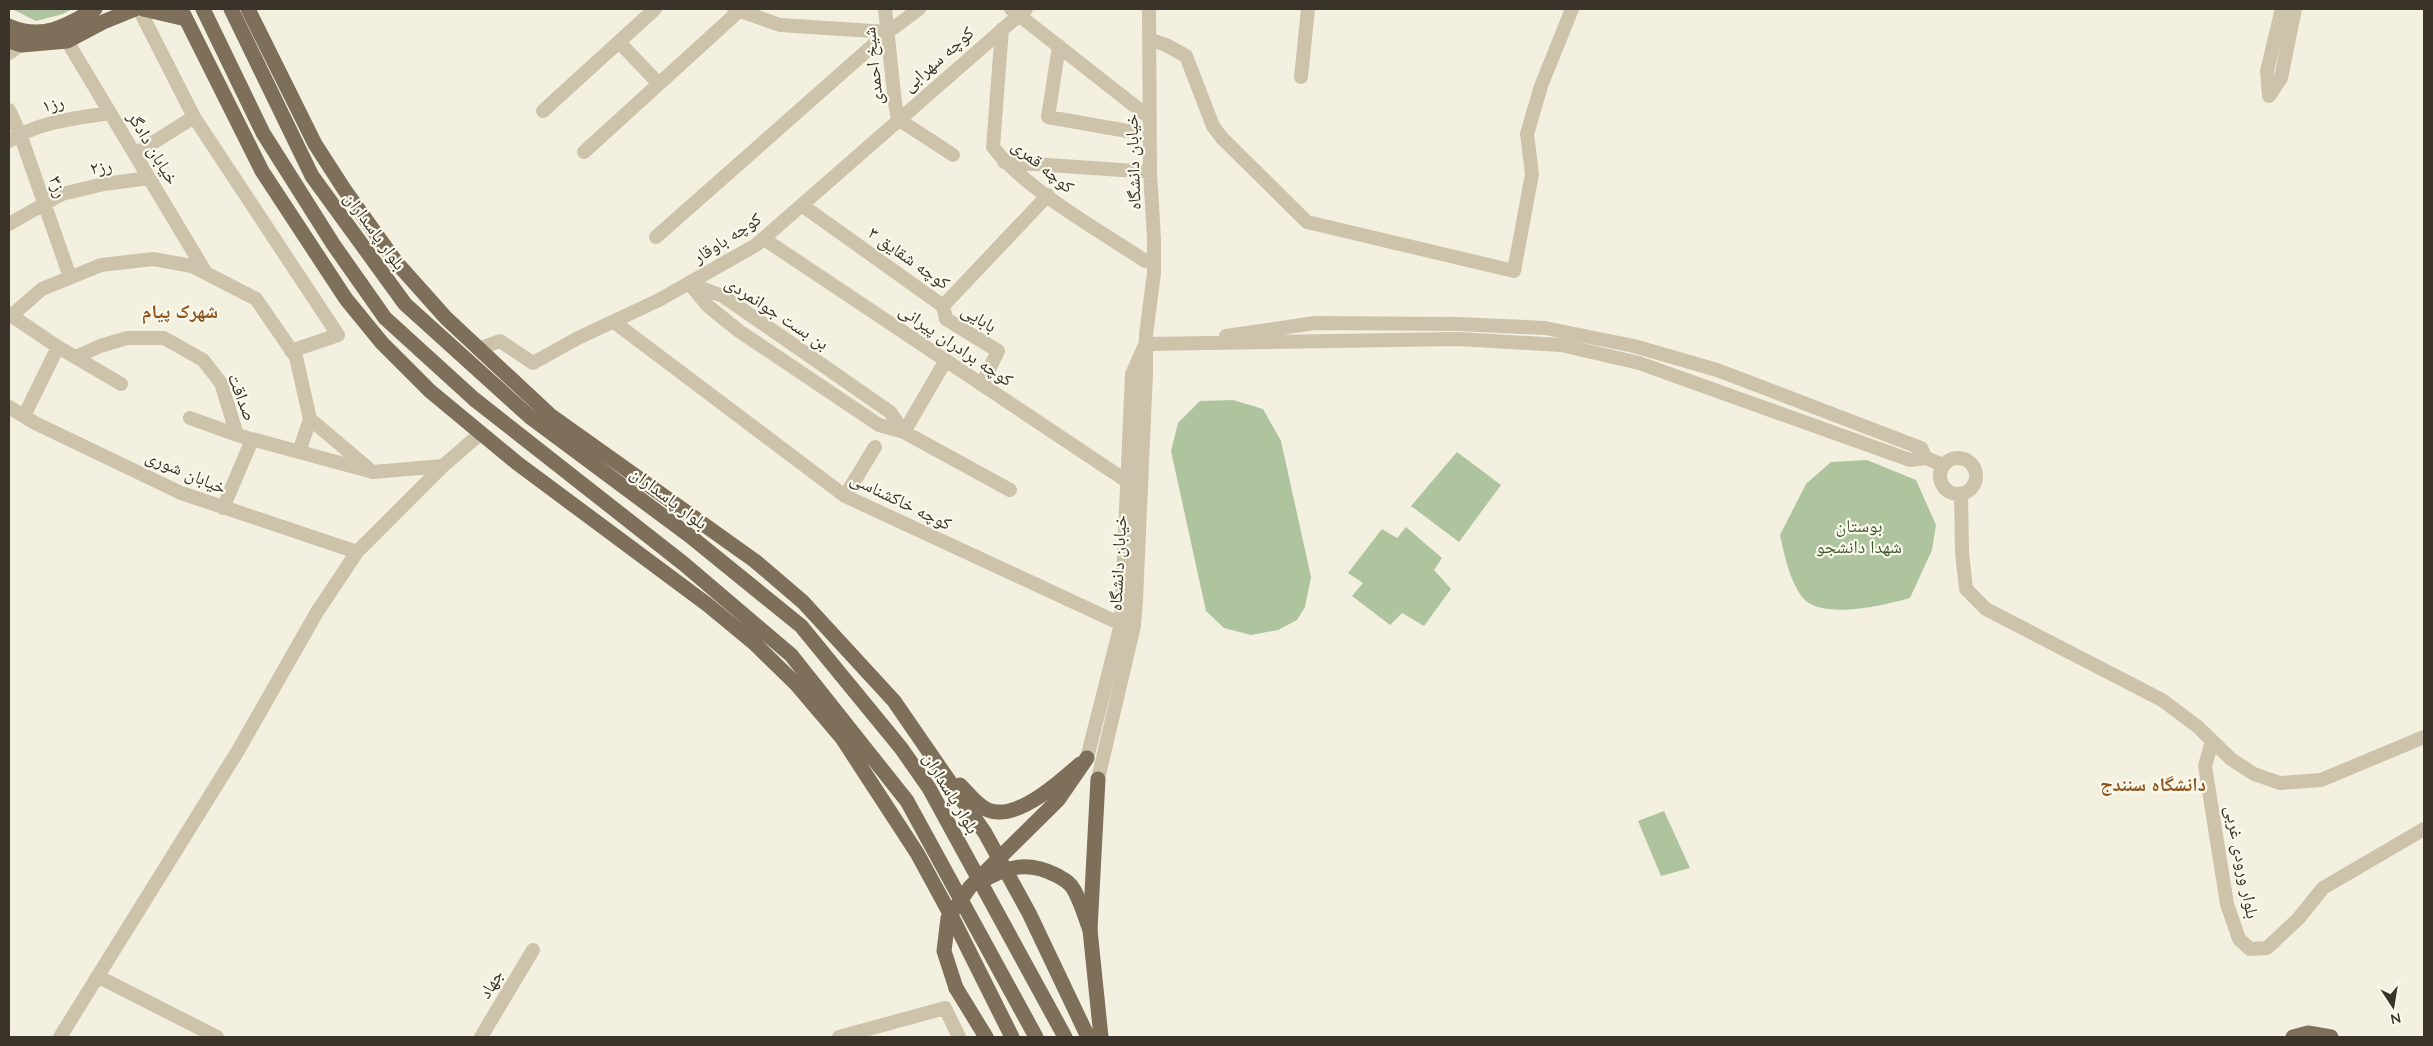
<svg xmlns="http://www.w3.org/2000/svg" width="2433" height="1046" font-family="Quicksand,'Noto Naskh Arabic',sans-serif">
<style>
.green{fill:#adc49e}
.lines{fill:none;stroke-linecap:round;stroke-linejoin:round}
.minor{stroke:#cdc3aa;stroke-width:14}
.major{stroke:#7d6f5a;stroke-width:15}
.major-bridge{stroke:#7d6f5a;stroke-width:15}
.labels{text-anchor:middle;stroke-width:4.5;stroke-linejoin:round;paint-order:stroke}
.street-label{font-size:18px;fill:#3a332a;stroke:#fbf8ec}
.park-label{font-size:18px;fill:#3d5a2c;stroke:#fbf8ec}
.neighbourhood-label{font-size:19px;font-weight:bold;fill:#8d561e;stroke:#fbf8ec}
</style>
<rect width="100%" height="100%" fill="#f4f0df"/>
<path class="green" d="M 12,9 L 72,9 L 63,14 L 36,21 Z
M 1233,400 L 1263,409 L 1281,441 L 1311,577 L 1305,607 L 1297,620 L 1278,630 L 1251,635 L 1224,628 L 1206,611 L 1171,451 L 1178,423 L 1200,401 Z
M 1457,452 L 1501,485 L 1459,542 L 1411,506 Z
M 1867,460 L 1916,480 L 1936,525 L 1932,550 L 1910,598 C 1885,605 1821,621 1802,597 C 1789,579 1785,557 1780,535 L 1806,484 L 1831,462 Z
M 1406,527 L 1442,558 L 1434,570 L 1451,589 L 1424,626 L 1402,613 L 1390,625 L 1352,596 L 1363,583 L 1348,573 L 1382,529 L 1397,538 Z
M 1664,811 L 1690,868 L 1661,876 L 1638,821 Z"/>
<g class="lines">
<path class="minor" d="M 139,9 L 194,117 L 338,335 L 291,351
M 885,9 L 895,103 L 898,119
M 1011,9 L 1150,118
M 1002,29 L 993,147 C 1026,190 1099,230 1145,261
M 888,32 L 919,9
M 1149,39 L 1166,45 L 1186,56 L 1213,126 L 1222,138 L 1307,222 L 1514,271 L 1532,174 L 1527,134 L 1541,86 L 1572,9
M 67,41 L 206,273
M 619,42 L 659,84
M 1059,46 L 1048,117 L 1133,132
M 9,53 L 28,39
M 1301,77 L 1308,9
M 2269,96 L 2281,78 L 2295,9
M 2269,96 L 2267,71 L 2282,9
M 9,110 L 20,134 L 70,277
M 543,111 L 655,9
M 898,119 L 953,155
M 9,141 C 39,122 75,118 110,113
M 584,152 L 739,11
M 135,154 L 194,117
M 1004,162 L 1150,172
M 803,206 L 943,306 L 1048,195
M 9,224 L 62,194 L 104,184 L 149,178
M 656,237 L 888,32 L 780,25 L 734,9
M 764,239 L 1128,482
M 689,283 L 708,306 L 739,331 L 879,425 L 904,432 L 1010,490
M 690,284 L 723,296 L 890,412 L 904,432
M 943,306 L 946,319 L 998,351 L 982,384
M 9,314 L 58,347 L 121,384
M 11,316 L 42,289 L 101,265 L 153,259 L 192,266 L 256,299 L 296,357 L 310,419 L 299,452
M 614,322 L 845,496 L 1121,624
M 1226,336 L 1315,323 L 1458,324 L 1545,328 L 1634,346 L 1717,370 L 1921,448 L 1926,458
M 1145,344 L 1458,339 L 1561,345 L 1639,363 L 1910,460 L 1926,458 L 1943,465
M 478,349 L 500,341 L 533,363 L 578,338 L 659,300 L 756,245 L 1026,9
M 76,357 L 100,346 L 127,338 L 164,338 L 203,360 L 221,383 L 237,435 L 373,472 L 443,466
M 9,407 L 35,423 L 181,493 L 357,552
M 24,416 L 58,347
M 190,418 L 237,435
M 310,419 L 368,468
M 904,432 L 946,360
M1940 476a18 18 0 1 1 36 0a18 18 0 1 1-36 0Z
M 1961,494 L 1962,552 L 1966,589 L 1986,609 L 2162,700 L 2198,727 L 2231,759 L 2254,774 L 2280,783 L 2321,780 L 2424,737
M 845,496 L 875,447
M 223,508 L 252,440
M 2212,741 L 2205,766 L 2227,904 L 2239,939 L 2250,949 L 2267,948 L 2298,919 L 2323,888 L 2424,829
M 1087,758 L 1121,624 L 1132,374 L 1144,347
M 1098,779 L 1134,626 L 1136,600 L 1146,373 L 1146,335 L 1154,273 L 1154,239 L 1150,172 L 1149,9
M 99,977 L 217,1037
M 60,1037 L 239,749 L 317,612 L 357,552 L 443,466 L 481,433
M 481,1037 L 533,950
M 839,1037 L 945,1008 L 959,1037"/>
<path class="major" d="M 143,9 L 186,19
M 181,9 L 262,171 L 346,299 L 382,343 L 430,391 L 517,463 L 708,605 L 754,643 L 796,684 L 842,738 L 917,853 L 954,921 L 1012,1037
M 203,9 L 263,133 L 333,244 L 385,318 L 474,399 L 684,564 L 791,655 L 907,801 L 1036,1037
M 231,9 L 312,176 L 405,304 L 530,417 L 690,536 L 801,626 L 901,748 L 929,788 L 1065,1037
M 248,9 L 315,144 L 344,189 L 396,262 L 446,318 L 550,415 L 755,561 L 803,602 L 894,701 L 985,833 L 1029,913 L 1088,1037
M 9,26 C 42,41 67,26 95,9
M 9,41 L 22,45 L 67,41 L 103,22 L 135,9
M 1098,779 L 1090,930 L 1101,1037
M 960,785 C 970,795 982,812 997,812 C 1024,814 1061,781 1080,764
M 956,988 L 986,1037
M 2293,1037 L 2308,1033 L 2331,1037"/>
<path class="major-bridge" d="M 982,881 C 1008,866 1028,861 1056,875 C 1063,879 1070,882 1074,890 C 1081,902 1085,917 1090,930
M 956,988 L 944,951 L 948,918 L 970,887 L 1058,800 L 1087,758"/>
</g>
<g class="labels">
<g class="street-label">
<text transform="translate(938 59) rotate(-41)" y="6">کوچه سهرابی</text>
<text transform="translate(873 66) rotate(-96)" y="6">شیخ احمدی</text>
<text transform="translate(53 104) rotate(-14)" y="6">رز۱</text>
<text transform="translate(153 148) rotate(59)" y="6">خیابان دادگر</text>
<text transform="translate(1133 162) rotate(-92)" y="6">خیابان دانشگاه</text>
<text transform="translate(1043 166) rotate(39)" y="6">کوچه قمری</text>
<text transform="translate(101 167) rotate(-10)" y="6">رز۲</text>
<text transform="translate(58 187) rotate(71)" y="6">رز۳</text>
<text transform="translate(375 231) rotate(54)" y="6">بلوار پاسداران</text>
<text transform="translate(727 238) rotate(-33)" y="6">کوچه باوقار</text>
<text transform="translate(909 258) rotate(35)" y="6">کوچه شقایق ۳</text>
<text transform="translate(777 313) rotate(33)" y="6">بن بست جوانمردی</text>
<text transform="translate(979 318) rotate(32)" y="6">بابایی</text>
<text transform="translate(956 345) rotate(34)" y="6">کوچه برادران پیرانی</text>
<text transform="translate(242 397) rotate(69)" y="6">صداقت</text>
<text transform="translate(186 472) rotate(23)" y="6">خیابان شوری</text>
<text transform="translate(669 498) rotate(37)" y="6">بلوار پاسداران</text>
<text transform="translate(901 501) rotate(26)" y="6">کوچه خاکشناسی</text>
<text transform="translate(1118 563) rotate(-87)" y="6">خیابان دانشگاه</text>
<text transform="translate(951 793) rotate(59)" y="6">بلوار پاسداران</text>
<text transform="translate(2242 862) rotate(79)" y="6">بلوار ورودی غربی</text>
<text transform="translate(491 984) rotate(-59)" y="6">جهاد</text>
</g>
<g class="park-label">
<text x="1859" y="532">بوستان<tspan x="1859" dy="21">شهدا دانشجو</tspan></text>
</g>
<g class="neighbourhood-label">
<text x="180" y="318">شهرک پیام</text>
<text x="2153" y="791">دانشگاه سنندج</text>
</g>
</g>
<rect width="2433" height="1046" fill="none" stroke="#3a332a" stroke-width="20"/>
<g transform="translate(2393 1006) rotate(168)" stroke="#fbf8ec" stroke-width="4" paint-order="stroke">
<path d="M0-4L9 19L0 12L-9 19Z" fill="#3a332a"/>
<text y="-8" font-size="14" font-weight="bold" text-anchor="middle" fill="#3a332a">N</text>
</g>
</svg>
